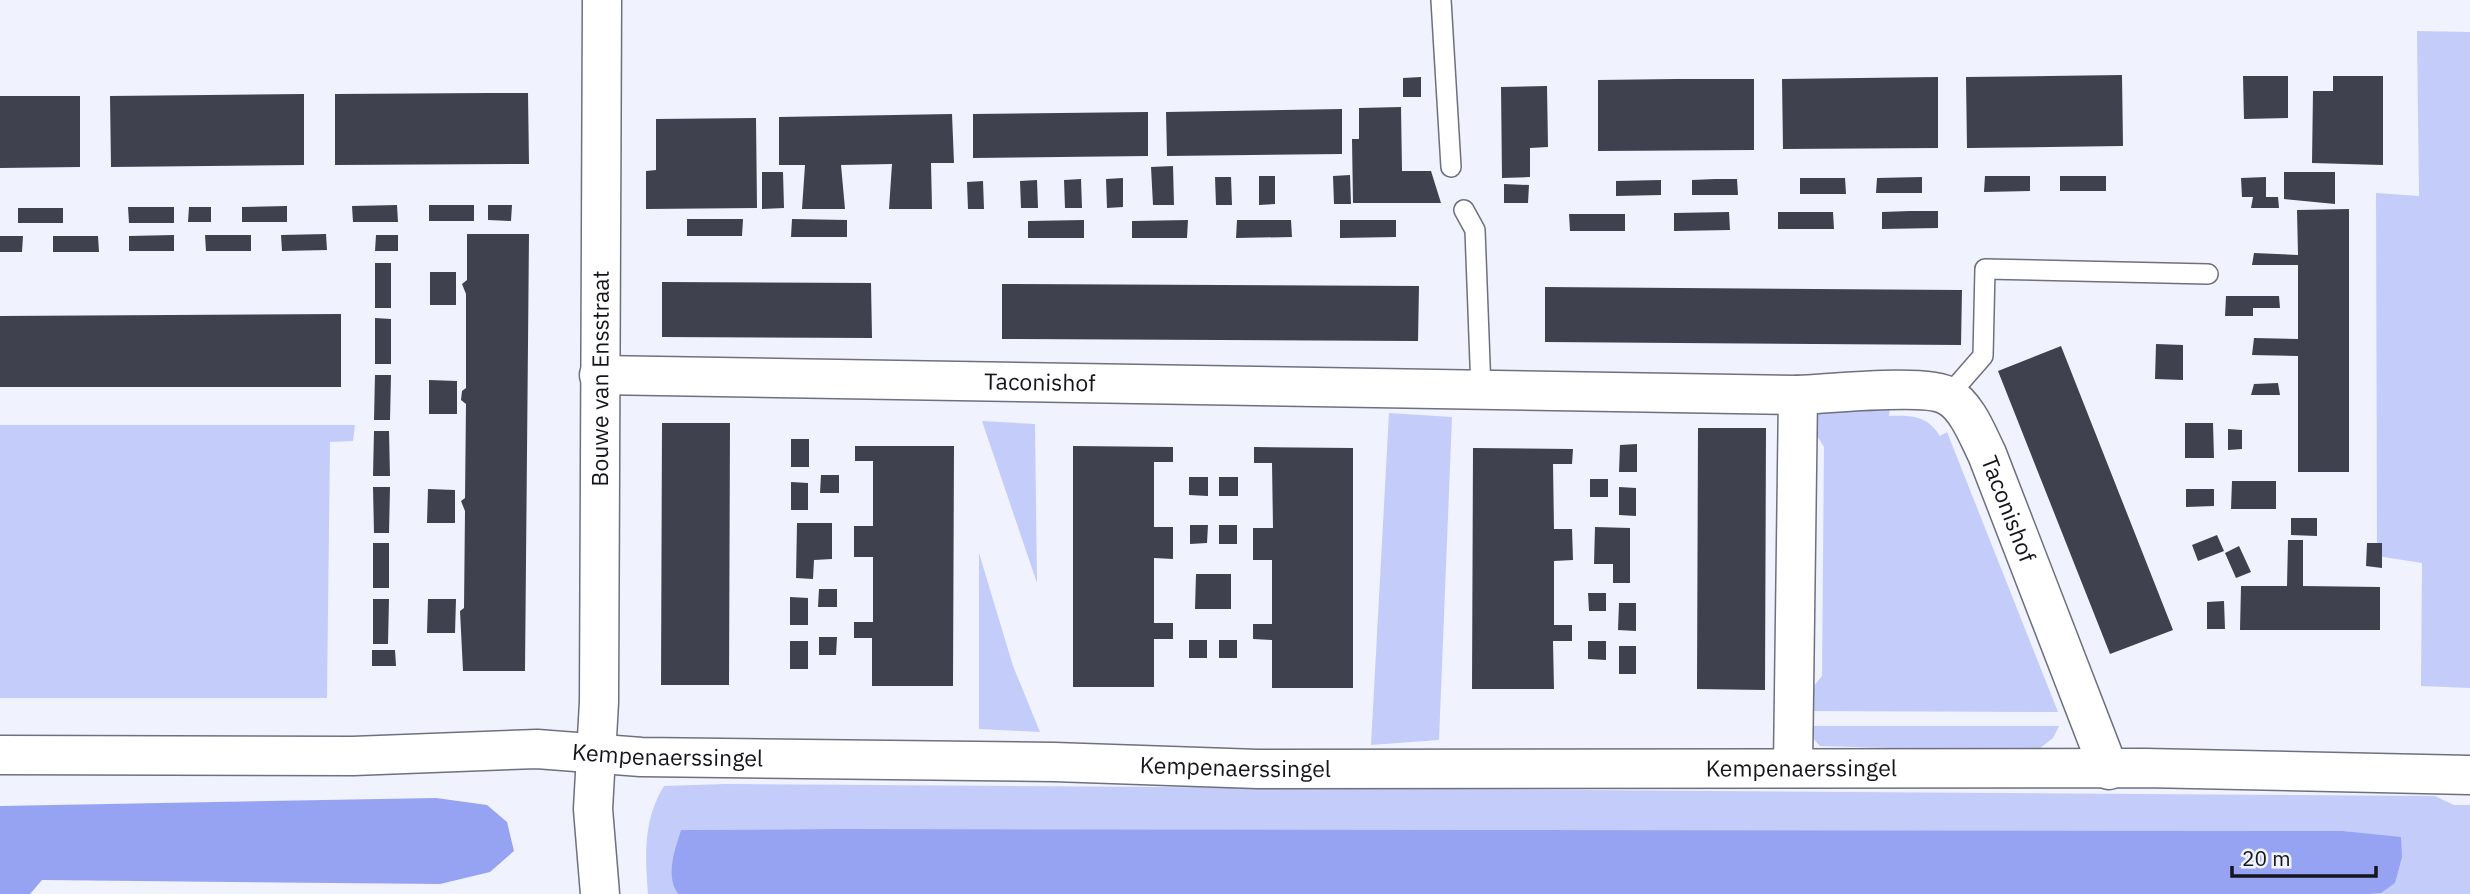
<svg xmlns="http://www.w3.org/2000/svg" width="2470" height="894" font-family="'IBM Plex Sans',sans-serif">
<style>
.green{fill:#c4cdfa}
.water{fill:#96a3f3}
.building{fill:#3f414f}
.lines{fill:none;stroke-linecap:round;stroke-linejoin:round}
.service-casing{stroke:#6d707f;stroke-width:22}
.minor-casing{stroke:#6d707f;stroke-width:41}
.service{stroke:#fff;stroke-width:19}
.minor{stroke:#fff;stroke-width:38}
.labels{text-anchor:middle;stroke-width:7;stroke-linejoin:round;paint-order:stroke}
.street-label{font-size:23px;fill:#15161c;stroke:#f0f2fd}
</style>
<rect width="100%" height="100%" fill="#f0f2fd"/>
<path class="green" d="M 2417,31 L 2470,32 L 2470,688 L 2421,686 L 2422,563 L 2377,556 L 2376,193 L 2419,196 Z
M 1890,404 L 1889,416 C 1911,415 1927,415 1940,436 L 1947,432 L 2058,712 L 1808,711 L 1808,693 L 1822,676 L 1824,447 L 1811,426 L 1813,415 L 1820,409 Z
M 1389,413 L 1452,417 L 1439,740 L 1371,745 Z
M 982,421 L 1035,424 L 1037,583 Z
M 0,425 L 355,425 L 353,441 L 330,442 L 327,698 L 0,698 Z
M 979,553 L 1013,666 L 1040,732 L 979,729 Z
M 1811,726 L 2059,726 L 2053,738 L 2035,752 L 1820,746 L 1811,736 Z
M 725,784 L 2435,796 L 2454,805 L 2470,805 L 2470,894 L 2369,894 L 2381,893 L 2401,838 L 2343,831 L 838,829 L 681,830 L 675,889 L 678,894 L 648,894 C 645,855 643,820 664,786 Z"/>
<path class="water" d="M 436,798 L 487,805 L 507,822 L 514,851 L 490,872 L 440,884 L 42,880 L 30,894 L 0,894 L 0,806 Z
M 838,829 L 2343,831 L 2401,837 L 2402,857 L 2395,883 L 2381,893 L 2369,894 L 678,894 C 665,875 675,850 681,830 Z"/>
<path class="building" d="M 2122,75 L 2123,146 L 1967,148 L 1966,77 Z
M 2243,76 L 2288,76 L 2288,118 L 2244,119 Z
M 2333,76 L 2383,76 L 2383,165 L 2312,163 L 2313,91 L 2333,91 Z
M 1421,77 L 1421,97 L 1403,97 L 1403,78 Z
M 1938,77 L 1938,148 L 1783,149 L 1782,79 Z
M 1676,79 L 1754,79 L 1754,150 L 1598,151 L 1598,80 Z
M 1547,86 L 1548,147 L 1530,148 L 1530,177 L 1502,178 L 1501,87 Z
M 489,93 L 528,93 L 529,164 L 335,165 L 335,94 Z
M 304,94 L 304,165 L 111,167 L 110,96 Z
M 0,96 L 80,96 L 80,167 L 0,168 Z
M 1401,107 L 1402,171 L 1431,171 L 1441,203 L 1353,203 L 1352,139 L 1359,139 L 1359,108 Z
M 1342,109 L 1342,154 L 1167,156 L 1166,112 Z
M 1148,112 L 1148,156 L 973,158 L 973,114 Z
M 952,114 L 954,163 L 931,163 L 932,209 L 889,209 L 892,164 L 841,165 L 845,209 L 802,209 L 805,165 L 779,165 L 779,117 Z
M 756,118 L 757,208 L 646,209 L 646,171 L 656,170 L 656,119 Z
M 1173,166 L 1174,205 L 1153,205 L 1151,167 Z
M 762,172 L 783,172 L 784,208 L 762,209 Z
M 2284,172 L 2335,172 L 2335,204 L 2284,199 Z
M 1350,175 L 1351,204 L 1334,204 L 1333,176 Z
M 1259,176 L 1275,176 L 1275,204 L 1259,205 Z
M 1985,176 L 2030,176 L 2030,191 L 1984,192 Z
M 2060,176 L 2106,176 L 2106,191 L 2060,191 Z
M 1215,177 L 1231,177 L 1232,205 L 1216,205 Z
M 1922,177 L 1922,193 L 1876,193 L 1877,178 Z
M 2266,177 L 2266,197 L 2278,197 L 2279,208 L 2251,208 L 2253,197 L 2242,197 L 2241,178 Z
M 1123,178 L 1123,207 L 1107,208 L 1106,179 Z
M 1800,178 L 1845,178 L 1846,194 L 1800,194 Z
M 1081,179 L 1082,208 L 1065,208 L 1064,180 Z
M 1715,179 L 1737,179 L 1738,195 L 1692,195 L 1692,180 Z
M 1037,180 L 1038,208 L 1021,208 L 1020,181 Z
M 1661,180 L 1661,195 L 1616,196 L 1616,181 Z
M 983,181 L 984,209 L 968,209 L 967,182 Z
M 1504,184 L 1529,185 L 1528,203 L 1504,203 Z
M 397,205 L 398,222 L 353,222 L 352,206 Z
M 429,205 L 474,205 L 474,221 L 429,221 Z
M 488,205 L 512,205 L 511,221 L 488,220 Z
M 287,206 L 287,222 L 242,222 L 242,207 Z
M 128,207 L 174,207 L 174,223 L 129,223 Z
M 189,207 L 211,207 L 211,222 L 188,222 Z
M 18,208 L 63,208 L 63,223 L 18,223 Z
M 2349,209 L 2349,472 L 2298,472 L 2298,356 L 2252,355 L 2254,338 L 2298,339 L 2298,265 L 2252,265 L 2254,253 L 2298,255 L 2297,210 Z
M 1910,211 L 1938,211 L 1938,228 L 1882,229 L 1882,212 Z
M 1729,212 L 1730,230 L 1674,231 L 1674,213 Z
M 1778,212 L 1833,212 L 1834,229 L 1778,229 Z
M 1569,214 L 1625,214 L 1625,231 L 1570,231 Z
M 687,219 L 743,219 L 742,236 L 687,236 Z
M 792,219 L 847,220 L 847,237 L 791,237 Z
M 1084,220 L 1084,238 L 1028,238 L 1028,221 Z
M 1188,220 L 1187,238 L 1132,238 L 1132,221 Z
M 1237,220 L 1291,220 L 1292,237 L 1236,238 Z
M 1340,220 L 1396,220 L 1396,237 L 1340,238 Z
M 326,234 L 327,250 L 282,251 L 281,235 Z
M 467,234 L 529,234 L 525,671 L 463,671 L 460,611 L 464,608 L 465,511 L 461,501 L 465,498 L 466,404 L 461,400 L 462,391 L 466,388 L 466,294 L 462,284 L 467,280 Z
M 174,235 L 174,251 L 129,251 L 129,236 Z
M 205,235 L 251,235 L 251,251 L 206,251 Z
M 376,235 L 398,235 L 398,251 L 375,251 Z
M 0,236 L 23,236 L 22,252 L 0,252 Z
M 53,236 L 98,236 L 99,252 L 53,252 Z
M 375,263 L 391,263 L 391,308 L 375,308 Z
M 430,272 L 456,272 L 456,305 L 430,305 Z
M 662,282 L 871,283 L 872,338 L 662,337 Z
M 1002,284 L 1419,286 L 1418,341 L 1002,339 Z
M 1545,287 L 1962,290 L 1961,345 L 1545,342 Z
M 2226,296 L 2279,296 L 2280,308 L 2253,308 L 2253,316 L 2225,316 Z
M 341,314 L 341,387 L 0,387 L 0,316 Z
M 375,318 L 391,319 L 391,364 L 375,364 Z
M 2156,344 L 2183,345 L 2183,380 L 2155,379 Z
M 2061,346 L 2173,630 L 2110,654 L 1998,371 Z
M 375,375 L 391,375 L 390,420 L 374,420 Z
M 429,380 L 457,381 L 457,414 L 429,414 Z
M 2278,383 L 2280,395 L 2251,395 L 2254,384 Z
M 662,423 L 730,423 L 729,685 L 661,685 Z
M 2185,423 L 2213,423 L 2214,458 L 2185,458 Z
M 1698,428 L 1766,428 L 1765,690 L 1697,689 Z
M 2228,429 L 2242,430 L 2242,449 L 2228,450 Z
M 374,431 L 389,431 L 390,476 L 373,476 Z
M 791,439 L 809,439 L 809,467 L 791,467 Z
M 1637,444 L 1637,472 L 1619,472 L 1620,445 Z
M 855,446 L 954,446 L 953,686 L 872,686 L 872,638 L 854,638 L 854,622 L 873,622 L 873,557 L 854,557 L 854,526 L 873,526 L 873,461 L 855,461 Z
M 1073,446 L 1173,447 L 1173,462 L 1154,462 L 1154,527 L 1173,527 L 1173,559 L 1154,558 L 1154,623 L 1173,623 L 1173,639 L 1154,639 L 1154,687 L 1073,687 Z
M 1254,447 L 1353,448 L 1353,688 L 1272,688 L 1272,640 L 1253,639 L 1253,624 L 1272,624 L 1272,560 L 1253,560 L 1253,528 L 1273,528 L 1272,463 L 1254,463 Z
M 1473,448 L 1573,449 L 1572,464 L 1553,464 L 1554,529 L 1572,529 L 1573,560 L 1554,561 L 1554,625 L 1572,625 L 1572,641 L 1553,641 L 1554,689 L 1472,689 Z
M 821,475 L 839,475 L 839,493 L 820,493 Z
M 1189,477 L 1208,477 L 1208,496 L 1189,495 Z
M 1219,477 L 1238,477 L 1238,496 L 1219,496 Z
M 1590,479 L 1608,479 L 1608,497 L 1590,497 Z
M 2232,481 L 2276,481 L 2276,509 L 2231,509 Z
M 791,482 L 808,483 L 808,510 L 791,510 Z
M 373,487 L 390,487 L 389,533 L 374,533 Z
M 1619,487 L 1636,488 L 1636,516 L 1619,515 Z
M 428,489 L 455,490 L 455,523 L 427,523 Z
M 2186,489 L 2214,489 L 2214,506 L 2186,507 Z
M 2291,518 L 2317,518 L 2317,536 L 2291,535 Z
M 797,523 L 832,523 L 832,559 L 814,560 L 813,579 L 796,578 Z
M 1190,525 L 1208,525 L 1207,543 L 1190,544 Z
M 1219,525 L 1237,525 L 1237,544 L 1219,544 Z
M 1595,527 L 1630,528 L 1630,583 L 1613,583 L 1613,564 L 1594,564 Z
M 2217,535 L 2224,551 L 2198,561 L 2192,545 Z
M 2288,540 L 2303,540 L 2303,586 L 2380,587 L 2380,630 L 2240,630 L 2241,586 L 2287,586 Z
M 373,543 L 389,543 L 389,588 L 373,588 Z
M 2367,543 L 2382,543 L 2382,568 L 2366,566 Z
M 2239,546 L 2251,572 L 2236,578 L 2225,553 Z
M 1196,574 L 1231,574 L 1231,609 L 1195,609 Z
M 819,589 L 837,589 L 837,607 L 818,607 Z
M 1588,593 L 1606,593 L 1606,611 L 1589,611 Z
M 790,597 L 808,598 L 808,625 L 790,625 Z
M 373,599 L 389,599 L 388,644 L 373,644 Z
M 428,599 L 456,599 L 455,633 L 427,633 Z
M 2224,601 L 2225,629 L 2207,629 L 2207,602 Z
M 1619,603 L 1636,603 L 1636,631 L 1618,630 Z
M 819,637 L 837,637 L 836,655 L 819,655 Z
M 1189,640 L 1207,640 L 1207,658 L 1189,658 Z
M 1219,640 L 1237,640 L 1237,658 L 1219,658 Z
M 790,641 L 808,641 L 808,669 L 790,669 Z
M 1588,641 L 1606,641 L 1606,660 L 1588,659 Z
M 1619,646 L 1636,646 L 1636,674 L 1619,674 Z
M 372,650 L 395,650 L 396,666 L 372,666 Z"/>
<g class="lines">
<defs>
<path id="service" d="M 1441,0 L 1451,167
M 1464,210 L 1475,230 L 1481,390
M 1948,396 L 1983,356 L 1985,269 L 2208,274"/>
<g id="minor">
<path id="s1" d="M 599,375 L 1798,395 C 1828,394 1926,383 1948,396 C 1967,406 1978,436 1987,454 L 2109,770"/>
<path id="s2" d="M 0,755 L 353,756 L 537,749 L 641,757 L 1054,762 L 1258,769 L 2145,768 L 2470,775"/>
<path d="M 1793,767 L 1798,395"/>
<path id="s3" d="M 600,894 L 593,809 L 599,702 L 602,0"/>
</g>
</defs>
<use href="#service" class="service-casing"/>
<use href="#minor" class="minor-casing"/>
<use href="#service" class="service"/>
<use href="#minor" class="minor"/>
</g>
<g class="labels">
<g class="street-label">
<text dy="8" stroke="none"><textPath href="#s3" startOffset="516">Bouwe van Ensstraat</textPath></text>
<text dy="8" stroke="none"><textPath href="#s1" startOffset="441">Taconishof</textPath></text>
<text dy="8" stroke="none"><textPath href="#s1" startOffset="1480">Taconishof</textPath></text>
<text dy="8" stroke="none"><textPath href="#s2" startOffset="668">Kempenaerssingel</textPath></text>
<text dy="8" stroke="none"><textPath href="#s2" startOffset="1236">Kempenaerssingel</textPath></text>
<text dy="8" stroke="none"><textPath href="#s2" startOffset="1802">Kempenaerssingel</textPath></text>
</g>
</g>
<path d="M2232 866v10h144v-10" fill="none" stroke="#15161c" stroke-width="3.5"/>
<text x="2242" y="866" font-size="21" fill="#15161c" stroke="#f0f2fd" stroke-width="5" paint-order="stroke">20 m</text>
</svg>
